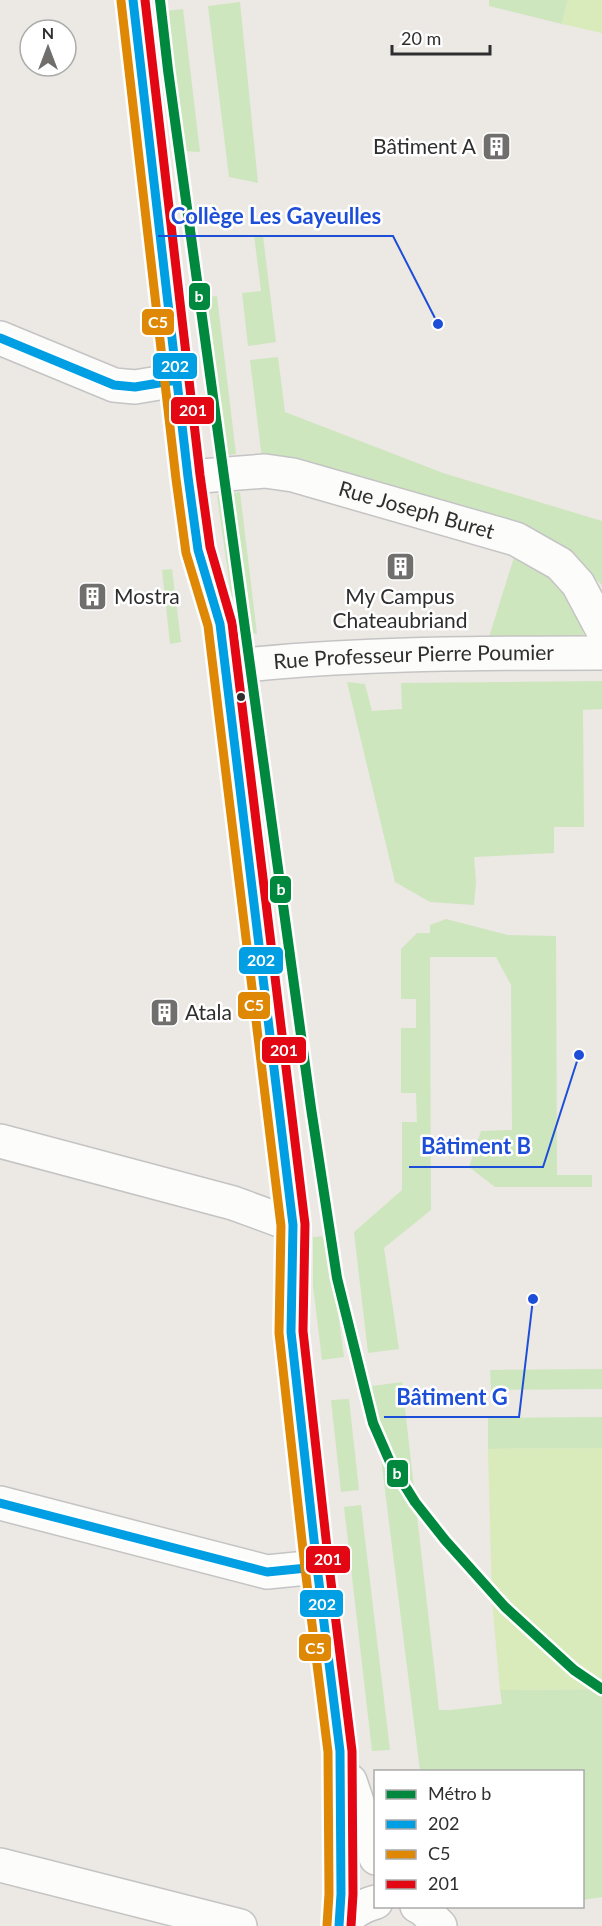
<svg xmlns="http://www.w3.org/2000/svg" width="602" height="1926" font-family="Lato,sans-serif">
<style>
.green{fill:#cee6be}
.pitch{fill:#d9eabb}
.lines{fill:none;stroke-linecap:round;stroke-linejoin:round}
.street-casing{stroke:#c5c4c5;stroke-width:36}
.secondary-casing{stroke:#c5c4c5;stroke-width:36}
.street{stroke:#fcfcfb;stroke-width:33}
.secondary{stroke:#fcfcfb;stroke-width:33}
.bus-1-casing{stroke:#fff;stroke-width:14}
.bus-2-casing{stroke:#fff;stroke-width:14}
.bus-3-casing{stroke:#fff;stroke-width:14}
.bus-1{stroke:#009fe3;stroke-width:9}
.bus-2{stroke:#df8805;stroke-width:9}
.bus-3{stroke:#e30613;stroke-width:9}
.metro-1-casing{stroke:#fff;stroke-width:15}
.metro-1{stroke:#00893e;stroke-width:10}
.bus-dot{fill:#2e2e2e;stroke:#fff;stroke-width:2}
.labels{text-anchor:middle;stroke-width:5;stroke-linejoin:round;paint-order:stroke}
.poi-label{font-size:21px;fill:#2e2e2e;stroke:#fff;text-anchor:start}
.street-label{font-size:21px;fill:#2e2e2e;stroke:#fff}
.leader{fill:none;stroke:#1d4ed8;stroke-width:2}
.callout-dot{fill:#1d4ed8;stroke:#fff;stroke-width:2}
.callout-label{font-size:22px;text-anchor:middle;font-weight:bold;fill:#1d4ed8;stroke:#fff;stroke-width:5;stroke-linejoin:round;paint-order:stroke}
.line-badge{stroke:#fff;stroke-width:2}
.badge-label{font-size:16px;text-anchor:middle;font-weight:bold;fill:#fff}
</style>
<rect width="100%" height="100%" fill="#ece8e4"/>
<path class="green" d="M 489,0 L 568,0 L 562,24 L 489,6 Z
M 240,2 L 258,183 L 229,177 L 208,6 Z
M 183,9 L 200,152 L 182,151 L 165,11 Z
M 254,235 L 263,236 L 276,342 L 248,346 L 242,293 L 261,291 Z
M 217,296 L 236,454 L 218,457 L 200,298 Z
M 278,357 L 285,412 L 443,473 L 602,521 L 602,585 L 580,564 L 262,459 L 250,360 Z
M 240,492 L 257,634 L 242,631 L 230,588 L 217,495 Z
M 516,551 C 546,574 576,598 585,638 L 489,637 Z
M 172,569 L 181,642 L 170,644 L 162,570 Z
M 602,681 L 602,709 L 583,710 L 584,827 L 554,827 L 554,853 L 474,857 L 476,882 L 474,905 L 430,902 L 395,882 L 347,682 L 365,684 L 372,711 L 402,709 L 401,683 Z
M 446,919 L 508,935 L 556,936 L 557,1175 L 592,1175 L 592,1187 L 495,1187 L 469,1167 L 481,1131 L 512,1130 L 511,985 L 496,957 L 430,957 L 431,1210 L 384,1248 L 399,1349 L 368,1353 L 354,1232 L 402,1190 L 402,1122 L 417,1122 L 416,1093 L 401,1093 L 401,1028 L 416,1028 L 416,999 L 401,999 L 401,949 L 417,933 L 430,933 L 430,925 Z
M 328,1236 L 344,1357 L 322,1360 L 313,1286 L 313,1237 Z
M 602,1369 L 602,1389 L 491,1390 L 490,1370 Z
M 402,1382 L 439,1710 L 451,1710 L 502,1704 L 500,1690 L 602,1689 L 602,1897 L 583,1900 L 582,1772 L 420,1771 L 372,1386 Z
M 349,1399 L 359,1490 L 341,1492 L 331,1400 Z
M 602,1417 L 602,1448 L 488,1449 L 488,1418 Z
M 361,1505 L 390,1750 L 372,1751 L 344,1507 Z"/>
<path class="pitch" d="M 568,0 L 602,0 L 602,33 L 562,24 Z
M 602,1448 L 602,1689 L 500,1690 L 492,1600 L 488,1449 Z"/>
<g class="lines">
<defs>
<g id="street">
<path d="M 0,338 L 114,385 L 135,387 L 177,380"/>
<path id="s1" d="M 188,477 L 265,471 L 293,475 L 516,539 L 560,564 L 578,584 L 602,629"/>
<path id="s2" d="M 226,667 C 351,653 476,653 602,653"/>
<path d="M 0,1141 L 233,1203 L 293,1225"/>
<path d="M 0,1503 L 267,1572 L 317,1567"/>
<path d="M 0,1865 L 240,1926"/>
</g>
<path id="secondary" d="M 133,0 L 188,477 L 198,550 L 220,624 L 293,1225 L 291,1332 L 317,1567 L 340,1751 L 341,1894 L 339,1926
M 350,1781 L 376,1858
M 417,1906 L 423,1909 L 440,1926
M 341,1926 C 349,1914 361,1906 376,1902"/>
</defs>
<use href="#street" class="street-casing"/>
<use href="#secondary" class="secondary-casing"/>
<use href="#street" class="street"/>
<use href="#secondary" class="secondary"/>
<defs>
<path id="bus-1" d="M 133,0 L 188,477 L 198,550 L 220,624 L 293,1225 L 291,1332 L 317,1567 L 340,1751 L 341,1894 L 339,1926
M 0,338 L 114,385 L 135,387 L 177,380
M 0,1503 L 267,1572 L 317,1567"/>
<path id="bus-2" d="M 121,1 L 176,479 L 186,553 L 208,626 L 281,1226 L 279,1333 L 305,1568 L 328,1752 L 329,1894 L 327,1925"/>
<path id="bus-3" d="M 145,0 L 200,475 L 210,547 L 232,623 L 305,1224 L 303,1331 L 329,1566 L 352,1751 L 353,1894 L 351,1926"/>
</defs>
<use href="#bus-1" class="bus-1-casing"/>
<use href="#bus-2" class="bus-2-casing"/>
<use href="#bus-3" class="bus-3-casing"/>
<use href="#bus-1" class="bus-1"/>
<use href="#bus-2" class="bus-2"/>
<use href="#bus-3" class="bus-3"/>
<defs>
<path id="metro-1" d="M 160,0 L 168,70 L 311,1108 L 337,1278 L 373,1423 L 390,1462 L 415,1502 L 445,1540 L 505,1607 L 574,1670 L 602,1689"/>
</defs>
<use href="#metro-1" class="metro-1-casing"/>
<use href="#metro-1" class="metro-1"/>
</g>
<defs>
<symbol id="building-square" viewBox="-11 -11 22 22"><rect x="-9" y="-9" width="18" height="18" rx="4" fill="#706f6e" stroke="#fff"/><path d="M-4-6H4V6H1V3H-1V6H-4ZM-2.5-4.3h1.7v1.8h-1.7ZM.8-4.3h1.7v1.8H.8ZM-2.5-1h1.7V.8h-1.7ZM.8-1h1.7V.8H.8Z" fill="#fff"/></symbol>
</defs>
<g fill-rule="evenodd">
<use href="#building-square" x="480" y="130" width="33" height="33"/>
<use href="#building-square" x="384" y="550" width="33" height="33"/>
<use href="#building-square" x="76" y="580" width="33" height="33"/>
<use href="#building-square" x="148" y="996" width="33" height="33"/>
</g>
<circle class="bus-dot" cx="241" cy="697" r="5"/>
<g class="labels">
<g class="poi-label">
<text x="476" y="154" text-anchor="end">Bâtiment A</text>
<text x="114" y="604">Mostra</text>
<text x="400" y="604" text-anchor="middle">My Campus<tspan x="400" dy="24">Chateaubriand</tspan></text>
<text x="185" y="1020">Atala</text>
</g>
<g class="street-label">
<text dy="7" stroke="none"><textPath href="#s1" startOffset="234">Rue Joseph Buret</textPath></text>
<text dy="7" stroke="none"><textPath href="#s2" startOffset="188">Rue Professeur Pierre Poumier</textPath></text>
</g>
</g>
<path class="leader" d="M438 324L393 236H158M579 1055L543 1167H409M533 1299L519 1417H384"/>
<g class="callout-dot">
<circle cx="438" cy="324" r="6"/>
<circle cx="579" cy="1055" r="6"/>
<circle cx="533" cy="1299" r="6"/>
</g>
<g class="callout-label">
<text x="276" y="224">Collège Les Gayeulles</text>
<text x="476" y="1154">Bâtiment B</text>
<text x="452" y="1405">Bâtiment G</text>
</g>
<g class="line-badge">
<rect x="188" y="282" width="23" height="29" rx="6" fill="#00893e"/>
<rect x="141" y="308" width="34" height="28" rx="6" fill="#df8805"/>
<rect x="152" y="352" width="46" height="28" rx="6" fill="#009fe3"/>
<rect x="170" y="396" width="45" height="29" rx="6" fill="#e30613"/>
<rect x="269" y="875" width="23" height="29" rx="6" fill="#00893e"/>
<rect x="238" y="946" width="46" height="29" rx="6" fill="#009fe3"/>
<rect x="237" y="991" width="34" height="29" rx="6" fill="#df8805"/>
<rect x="261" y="1036" width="46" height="28" rx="6" fill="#e30613"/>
<rect x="386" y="1459" width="23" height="29" rx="6" fill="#00893e"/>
<rect x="305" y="1545" width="46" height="29" rx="6" fill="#e30613"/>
<rect x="299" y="1589" width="45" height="29" rx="6" fill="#009fe3"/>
<rect x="298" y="1633" width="34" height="29" rx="6" fill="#df8805"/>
</g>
<g class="badge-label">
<text x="199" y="302">b</text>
<text x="158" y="328">C5</text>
<text x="175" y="372">202</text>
<text x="193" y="416">201</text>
<text x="281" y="895">b</text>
<text x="261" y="966">202</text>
<text x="254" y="1011">C5</text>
<text x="284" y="1056">201</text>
<text x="397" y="1479">b</text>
<text x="328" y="1565">201</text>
<text x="322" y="1610">202</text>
<text x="315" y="1654">C5</text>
</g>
<rect x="374" y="1770" width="210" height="138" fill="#ffffff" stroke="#ababab" stroke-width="1.5"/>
<rect x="386" y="1790" width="30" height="9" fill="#00893e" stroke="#ababab" stroke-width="1.5"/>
<text x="428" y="1800" font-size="18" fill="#2e2e2e">Métro b</text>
<rect x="386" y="1820" width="30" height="9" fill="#009fe3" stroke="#ababab" stroke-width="1.5"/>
<text x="428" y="1830" font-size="18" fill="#2e2e2e">202</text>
<rect x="386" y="1850" width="30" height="9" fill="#df8805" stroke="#ababab" stroke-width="1.5"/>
<text x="428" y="1860" font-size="18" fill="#2e2e2e">C5</text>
<rect x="386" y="1880" width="30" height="9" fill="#e30613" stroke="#ababab" stroke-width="1.5"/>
<text x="428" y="1890" font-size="18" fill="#2e2e2e">201</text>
<g transform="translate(48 48)"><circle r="28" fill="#ffffff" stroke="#ababab" stroke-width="1.5"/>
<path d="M0-4.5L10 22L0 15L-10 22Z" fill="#706f6e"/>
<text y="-9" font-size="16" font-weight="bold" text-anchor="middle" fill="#2e2e2e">N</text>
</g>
<path d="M392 45v9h98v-9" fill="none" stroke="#2e2e2e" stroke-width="3"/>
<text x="401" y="45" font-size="18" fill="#2e2e2e" stroke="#ffffff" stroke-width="4.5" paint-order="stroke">20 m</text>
</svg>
